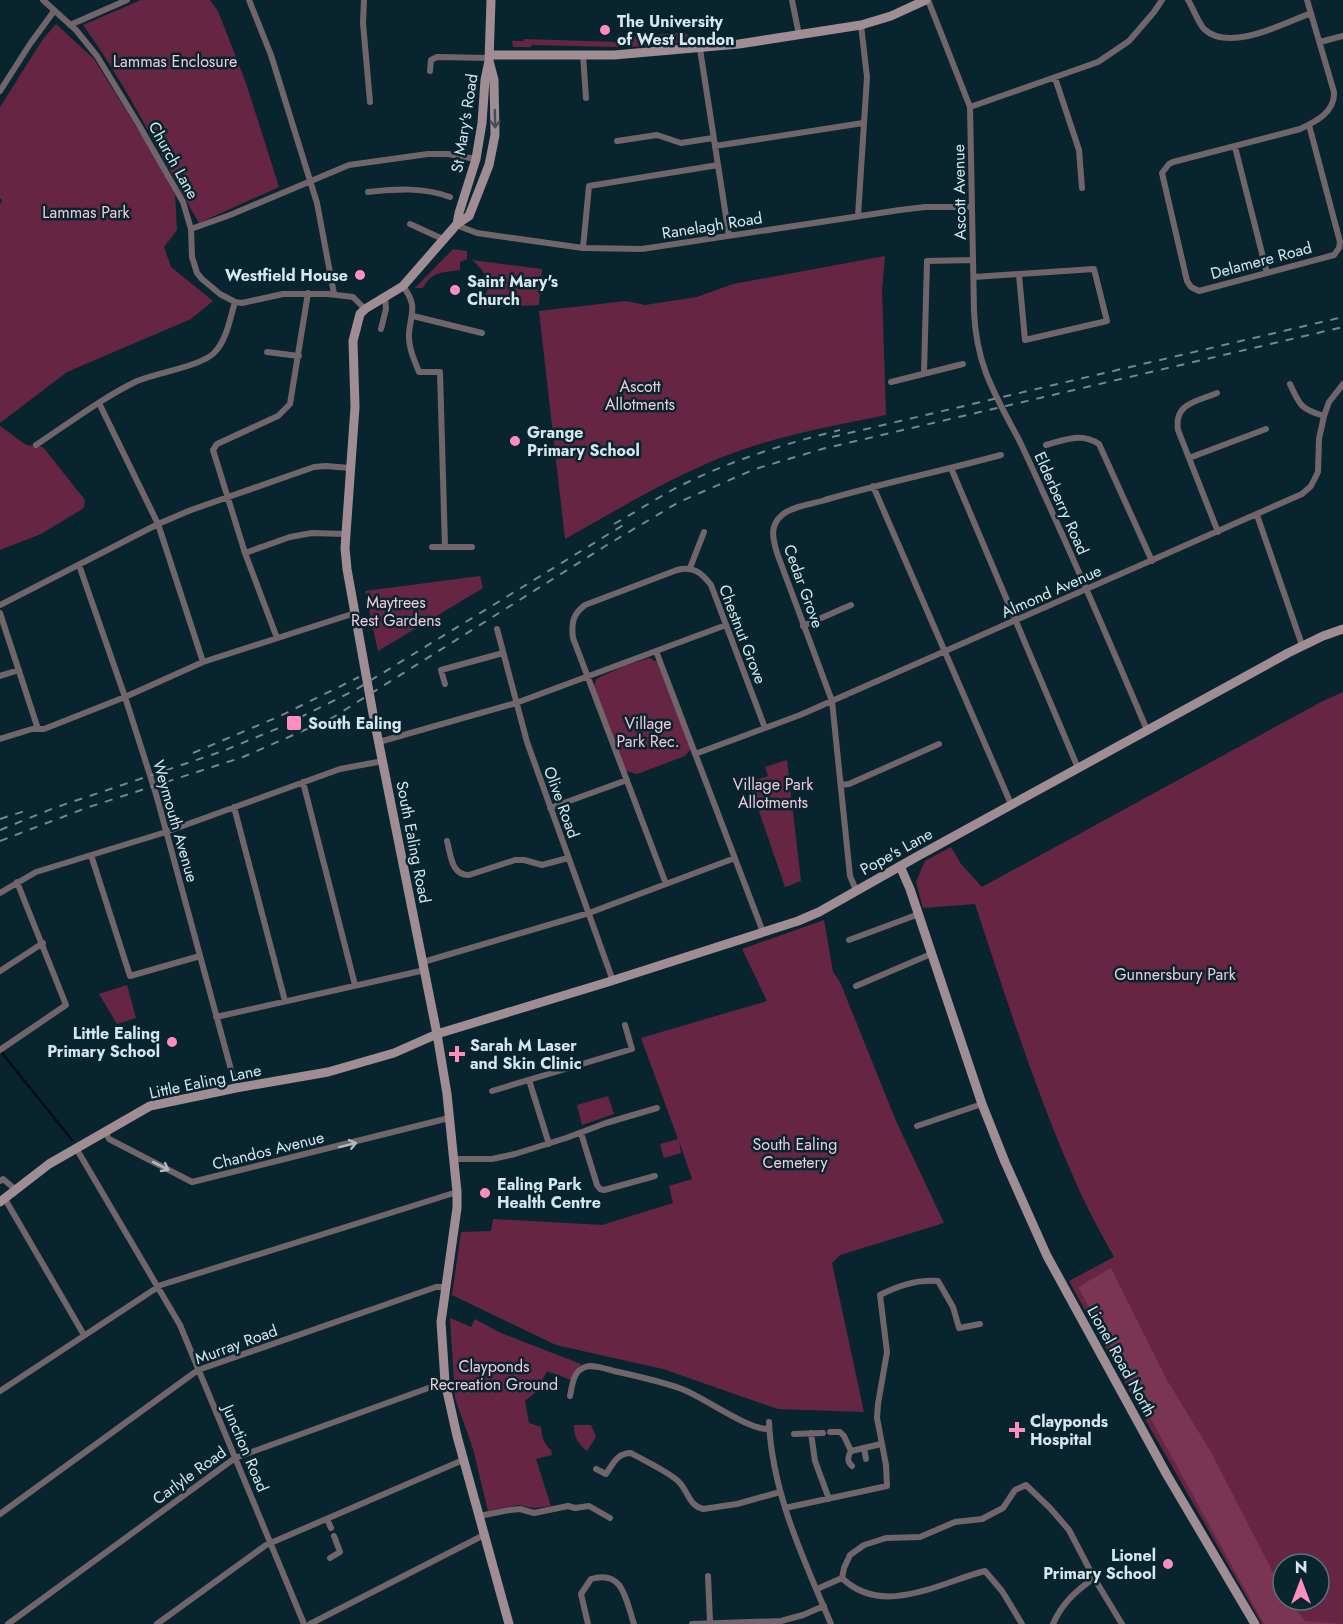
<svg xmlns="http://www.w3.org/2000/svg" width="1343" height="1624" font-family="Jost,sans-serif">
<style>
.green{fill:#662643;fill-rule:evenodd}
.forest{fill:#793553}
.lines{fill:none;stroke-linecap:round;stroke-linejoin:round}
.stream{stroke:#01090d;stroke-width:2}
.street{stroke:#72656a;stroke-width:6}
.secondary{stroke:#a08c93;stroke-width:9}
.rail{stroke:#728890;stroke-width:2;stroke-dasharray:8 8;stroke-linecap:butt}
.oneway{stroke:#454e57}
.oneway2{stroke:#b2b9be}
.poi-dot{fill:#fe8ebc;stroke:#08252f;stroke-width:2}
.labels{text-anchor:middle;stroke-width:5;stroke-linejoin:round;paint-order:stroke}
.poi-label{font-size:16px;font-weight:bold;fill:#d5e6ec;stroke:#08252f;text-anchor:start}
.park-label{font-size:16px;fill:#f4c9d8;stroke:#08252f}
.street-label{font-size:16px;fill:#d5e6ec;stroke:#08252f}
</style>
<rect width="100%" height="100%" fill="#08252f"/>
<path class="green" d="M 141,0 L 210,0 L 218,11 L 246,83 L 279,187 L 199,223 C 161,156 128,87 83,25 Z
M 56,24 L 94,59 L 152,152 L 175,195 L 177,230 L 164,247 L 171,267 L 213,301 L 191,319 L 67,372 L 0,423 L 0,205 L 2,200 L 0,198 L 0,107 L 43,39 Z
M 685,32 L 693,42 L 631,47 L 631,37 Z
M 524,39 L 618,42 L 618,47 L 532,45 L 531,47 L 513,47 L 512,41 L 524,41 Z
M 453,249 L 467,251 L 467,259 L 460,262 L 460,270 C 442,273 432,271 423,288 L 415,288 Z
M 885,256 L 882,290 L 886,415 C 832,426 776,436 725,456 C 669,478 617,510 565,539 L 539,311 L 626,301 L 645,305 L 697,297 L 733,284 Z
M 472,260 L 542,269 L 539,305 L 477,308 C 494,287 490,276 472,260 Z
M 0,426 L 26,445 L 43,447 L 85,500 L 84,508 L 41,534 L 0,550 Z
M 480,576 L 483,588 L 378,651 L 365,591 Z
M 650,658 L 657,662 L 691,749 L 685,756 L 637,774 L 626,771 L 594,687 L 596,679 L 624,666 Z
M 1343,692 L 1343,1624 L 1262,1624 L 1141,1412 L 1069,1281 L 1114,1257 C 1102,1235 1090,1214 1080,1192 C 1038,1099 1007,1001 975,904 L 923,908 L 916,882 L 925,861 L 951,847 L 961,864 L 982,887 L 1321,702 ZM 1283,1564 L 1319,1564 L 1319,1600 L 1283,1600 Z
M 787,760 L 801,881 L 785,887 L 749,782 L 768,776 L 765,767 Z
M 824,920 L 833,972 L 840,982 L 896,1121 L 944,1223 L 840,1255 L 832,1263 L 864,1412 L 778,1409 L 663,1369 L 556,1345 L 452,1295 L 461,1232 L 491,1231 L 493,1219 L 602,1225 L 673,1203 L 669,1186 L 692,1179 L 679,1141 L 681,1153 L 664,1158 L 660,1144 L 678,1139 L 641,1038 L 767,1001 L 742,949 Z
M 127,985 L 136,1018 L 117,1024 L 99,994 Z
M 608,1096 L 614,1114 L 582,1125 L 577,1105 Z
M 450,1318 L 471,1327 L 475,1319 L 501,1333 L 581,1364 L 571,1380 L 547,1371 L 536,1392 L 525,1401 L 529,1423 L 541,1427 C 542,1437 543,1443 551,1450 L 552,1455 L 536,1459 L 551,1506 L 534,1508 L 518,1505 L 488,1511 L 473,1449 L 455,1398 Z
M 574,1425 L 591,1425 L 596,1437 L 587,1451 C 578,1444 574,1437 574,1425 Z"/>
<path class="forest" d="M 1111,1268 L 1167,1380 L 1211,1452 L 1283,1592 L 1283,1600 L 1289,1600 L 1305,1621 L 1343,1624 L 1264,1624 L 1078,1287 Z"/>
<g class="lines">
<path class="stream" d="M 2,1053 L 72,1140"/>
<path class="street" d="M 43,0 L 76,30 L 97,56 L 139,125 L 183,202 L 191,229 L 192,257 L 197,273 L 202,279 L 220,294 L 235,302 L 242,303 L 283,294 L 328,294 L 353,297 L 365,309
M 249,0 L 271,55 L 317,203 L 334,294
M 364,0 L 363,23 L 370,102
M 792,0 L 799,35
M 928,0 L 970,107 L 974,311 C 976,364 994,393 1018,438 C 1027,456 1035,474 1043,492 C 1079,571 1113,650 1147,730
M 1188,0 C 1193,8 1198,22 1204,29 C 1229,53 1285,23 1311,13
M 1307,0 L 1334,92 C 1335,112 1317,121 1300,129 L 1173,162 L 1169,164 L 1162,173 L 1187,281 L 1191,287 L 1199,291 L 1334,255 L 1339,248 L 1340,242 L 1309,125
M 70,25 L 127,0
M 1320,42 L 1343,36
M 700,49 L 729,236
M 583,55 L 586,98
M 430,71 L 431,60 L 437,57 L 490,58
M 1055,78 L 1079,150 L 1082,188
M 0,91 L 30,44 L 54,11
M 970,107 L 1098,62 L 1129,41 L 1154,12 L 1162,0
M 617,141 L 657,135 L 681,143 L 713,138
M 715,146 L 863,123
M 1235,147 L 1267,273
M 368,192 C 397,189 423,187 450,197
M 858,216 L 867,77 L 861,25
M 410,224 L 445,240
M 456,225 L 477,233 L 583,248 L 642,249 L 900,210 L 925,207 L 972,207
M 191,229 L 230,215 L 349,165 L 428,154 L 448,154 L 476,159
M 583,248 L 589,186 L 718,165
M 974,277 L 1094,269 L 1107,321 L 1025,340 L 1019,275
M 403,286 C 418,307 411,311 409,333 C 408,347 414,359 419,372 L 440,372 L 445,547 L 472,547
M 413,316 L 482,333
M 381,329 L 386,309 L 385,297
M 267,352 L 299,356
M 924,373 L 927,261 L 973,260
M 891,382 L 963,364
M 1290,384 C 1300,406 1301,409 1324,416
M 1217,393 C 1196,402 1174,403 1178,430 L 1218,532
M 99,403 L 158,524 L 203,662
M 36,445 C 69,423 102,398 137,381 C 156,373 201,366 214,353 C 227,340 230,318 235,302
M 1046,445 C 1065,440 1081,432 1099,444 L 1152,561
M 1189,458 L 1266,429
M 951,468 L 1078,768
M 873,486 L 1011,804
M 1257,515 L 1302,645
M 432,547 L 445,547
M 245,553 L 290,537 L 312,533 L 345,534
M 79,565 L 125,697 L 156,794 L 236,1088
M 690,568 L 704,532
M 0,605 L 158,524 L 191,510 L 314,467 L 326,466 L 350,468
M 0,613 L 38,729 L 44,729 L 125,697 L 203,662 L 355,613
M 803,626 L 851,605
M 497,629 L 527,742 L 613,981
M 277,638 L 245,553 L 213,450 L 217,444 L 278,416 L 290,404 L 308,293
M 656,651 L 763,932
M 0,676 L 19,670
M 445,684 L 441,670 L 503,653
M 0,739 L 32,729 L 38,729
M 379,742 L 516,703 L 726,625
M 695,754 L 800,715 L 1302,494 L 1311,486 L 1318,472 L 1319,439 L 1324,416 L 1329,402 L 1343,384
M 303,782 L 355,985
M 841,785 L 849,784 L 939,744
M 234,807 L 285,1001
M 550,808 L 627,780
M 447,841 C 451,855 451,875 469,875 L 515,860 L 524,860 L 542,865 L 568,858
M 91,855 L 130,976 L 200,956
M 666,884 L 573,638 C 571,623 573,614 585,605 L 677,570 C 693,566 701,572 711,585 L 765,728
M 856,890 L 850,876 L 832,701 L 777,553 C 773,539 769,526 782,515 C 792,506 813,504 825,500 C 883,483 942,471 1001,455
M 0,893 L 36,872 L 166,832 L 340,769 L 383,761
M 849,940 L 919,914
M 423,962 L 589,913 L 735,858
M 0,971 L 43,943
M 856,986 L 931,954
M 216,1017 L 425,970
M 0,1050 L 66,1005 L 17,882
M 529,1080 L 549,1144
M 492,1091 L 632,1049 L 625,1025
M 917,1126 L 982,1104
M 105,1131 L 109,1139 L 192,1182 L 449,1118
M 581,1133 L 597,1185 L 600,1189 L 604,1190 L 655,1176
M 76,1148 L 180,1325 L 304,1624
M 454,1159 L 492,1159 L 515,1154 L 566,1138 L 606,1123 L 657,1108
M 0,1181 L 3,1179 L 16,1190
M 5,1199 L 84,1335
M 0,1391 L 161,1285 L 457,1192
M 570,1396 C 572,1387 573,1372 583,1368 C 591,1363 606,1369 614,1371 C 637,1376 660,1381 682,1389 C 705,1398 748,1430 769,1429
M 769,1422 C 772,1493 804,1560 831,1624
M 830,1432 L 840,1432 L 844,1436 L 851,1451 C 848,1456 846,1461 852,1466
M 811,1433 L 815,1461 L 829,1499
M 794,1434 L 823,1433
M 864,1448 L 866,1459
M 851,1451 L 881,1444
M 596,1469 L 606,1474 C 613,1464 617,1453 631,1453 C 643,1460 671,1473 679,1482 C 688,1491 689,1506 703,1509 L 737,1504 L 780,1492
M 785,1508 L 887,1486 L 886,1465 L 877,1418 L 878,1404 L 887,1352 L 880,1295 C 899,1285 917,1279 938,1281 L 953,1307 L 959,1328 L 980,1324
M 0,1514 L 198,1370 L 436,1287 L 446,1287
M 479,1516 L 510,1510 L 520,1509 L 534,1513 L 568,1506 L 575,1508 L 589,1506 L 610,1518
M 327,1519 L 331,1528
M 330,1558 L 340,1552 L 334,1536
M 708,1576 L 710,1622
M 842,1578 L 844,1568 L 850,1555 L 864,1545 L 886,1538 L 920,1537 L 955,1522 L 982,1519 L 1003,1508 L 1015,1490 L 1026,1485 L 1050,1508 L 1069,1530 L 1094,1578 L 1122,1624
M 842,1578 C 883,1618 941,1582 985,1571 L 1002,1591 L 1022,1624
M 817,1589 L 842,1578
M 8,1624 L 235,1458 L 445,1382
M 157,1624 L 266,1545 L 463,1460
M 310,1624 L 484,1535
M 588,1624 L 581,1594 L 591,1579 C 624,1569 626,1601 634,1624
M 692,1624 L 781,1621 L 803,1615 L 824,1606
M 1053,1624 C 1062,1603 1076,1591 1094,1578"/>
<path class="secondary" d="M 490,55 L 614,55 L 739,44 L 861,25 L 891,16 L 926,0
M 489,61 L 494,80 L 495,135 L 489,165 L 469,216 L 457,224 L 403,286 L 365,309 L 360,314 L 353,341 L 355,407 L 345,548 L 347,569 L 373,714 L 437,1034 L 447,1094 L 457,1192 L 457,1208 L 441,1322 L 445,1382 L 457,1436 L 509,1624
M 457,224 L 459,213 L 476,159 L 482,123 L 485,80 L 489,61 L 491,0
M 900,866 L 910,889 L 982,1104 L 1005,1162 L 1047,1256 L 1167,1475 L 1255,1624
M 0,1202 L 49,1164 L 150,1106 L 236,1088 L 328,1072 L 394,1053 L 437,1034 L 608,982 L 798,921 L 819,912 L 918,856 L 1288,653 L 1323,636 L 1343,629"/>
<path class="rail" d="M 832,437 L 1343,317
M 614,524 C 634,513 654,500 674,489 C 726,462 783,444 840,430
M 193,753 L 280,716 L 359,677
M 0,819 L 28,810
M 0,830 L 54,808 L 223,751 L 281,727 L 355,690 L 625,524
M 0,841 L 86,808 L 243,757 L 332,718 L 607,545 L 679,502 L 755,469 L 822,449 L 1343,327"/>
</g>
<defs><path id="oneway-shaft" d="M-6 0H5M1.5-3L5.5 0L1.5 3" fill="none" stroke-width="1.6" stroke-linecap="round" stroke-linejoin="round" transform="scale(1.5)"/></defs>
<use class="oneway" href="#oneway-shaft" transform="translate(495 119) rotate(89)"/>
<g class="oneway2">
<use href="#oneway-shaft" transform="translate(348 1145) rotate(-14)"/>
<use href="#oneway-shaft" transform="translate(161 1166) rotate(27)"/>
</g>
<g class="poi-dot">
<circle cx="605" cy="30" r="6"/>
<circle cx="360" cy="275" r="6"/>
<circle cx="455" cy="290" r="6"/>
<circle cx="515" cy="441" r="6"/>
<rect x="286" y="715" width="16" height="16" rx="3"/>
<circle cx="172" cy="1042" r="6"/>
<path d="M454 1045h6v6h6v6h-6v6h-6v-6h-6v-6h6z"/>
<circle cx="485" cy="1193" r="6"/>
<path d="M1014 1421h6v6h6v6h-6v6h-6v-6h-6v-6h6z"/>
<circle cx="1168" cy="1564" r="6"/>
</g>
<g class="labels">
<g class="poi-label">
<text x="617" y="27">The University<tspan x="617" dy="18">of West London</tspan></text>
<text x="348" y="281" text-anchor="end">Westfield House</text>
<text x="467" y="287">Saint Mary's<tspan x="467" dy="18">Church</tspan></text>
<text x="527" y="438">Grange<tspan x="527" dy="18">Primary School</tspan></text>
<text x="308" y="729">South Ealing</text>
<text x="160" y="1039" text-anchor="end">Little Ealing<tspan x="160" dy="18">Primary School</tspan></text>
<text x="470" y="1051">Sarah M Laser<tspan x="470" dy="18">and Skin Clinic</tspan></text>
<text x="497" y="1190">Ealing Park<tspan x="497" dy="18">Health Centre</tspan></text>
<text x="1030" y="1427">Clayponds<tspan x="1030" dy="18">Hospital</tspan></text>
<text x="1156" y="1561" text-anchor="end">Lionel<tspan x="1156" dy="18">Primary School</tspan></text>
</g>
<g class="park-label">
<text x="175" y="67">Lammas Enclosure</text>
<text x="86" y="218">Lammas Park</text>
<text x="640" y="392">Ascott<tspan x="640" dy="18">Allotments</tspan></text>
<text x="396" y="608">Maytrees<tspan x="396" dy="18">Rest Gardens</tspan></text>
<text x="648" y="729">Village<tspan x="648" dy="18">Park Rec.</tspan></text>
<text x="773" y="790">Village Park<tspan x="773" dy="18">Allotments</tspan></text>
<text x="1175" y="980">Gunnersbury Park</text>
<text x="795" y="1150">South Ealing<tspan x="795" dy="18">Cemetery</tspan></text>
<text x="494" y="1372">Clayponds<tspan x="494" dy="18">Recreation Ground</tspan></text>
</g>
<g class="street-label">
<text transform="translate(464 123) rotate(-81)" y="6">St Mary's Road</text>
<text transform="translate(174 160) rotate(61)" y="6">Church Lane</text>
<text transform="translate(959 192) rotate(-91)" y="6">Ascott Avenue</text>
<text transform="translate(712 225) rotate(-9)" y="6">Ranelagh Road</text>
<text transform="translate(1261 260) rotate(-15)" y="6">Delamere Road</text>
<text transform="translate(1062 503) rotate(66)" y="6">Elderberry Road</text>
<text transform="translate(804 586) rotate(70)" y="6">Cedar Grove</text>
<text transform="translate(1051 591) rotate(-24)" y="6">Almond Avenue</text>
<text transform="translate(743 634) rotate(69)" y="6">Chestnut Grove</text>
<text transform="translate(562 802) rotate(70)" y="6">Olive Road</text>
<text transform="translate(176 821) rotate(74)" y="6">Weymouth Avenue</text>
<text transform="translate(414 842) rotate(79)" y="6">South Ealing Road</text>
<text transform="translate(896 851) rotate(-29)" y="6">Pope's Lane</text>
<text transform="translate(205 1081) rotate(-12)" y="6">Little Ealing Lane</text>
<text transform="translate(268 1150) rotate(-14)" y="6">Chandos Avenue</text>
<text transform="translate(236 1344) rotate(-20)" y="6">Murray Road</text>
<text transform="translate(1122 1361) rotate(61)" y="6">Lionel Road North</text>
<text transform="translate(246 1448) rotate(67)" y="6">Junction Road</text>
<text transform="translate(189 1475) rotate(-36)" y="6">Carlyle Road</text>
</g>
</g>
<g transform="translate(1301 1582)"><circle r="28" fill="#08252f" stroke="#5a727b" stroke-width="1.5"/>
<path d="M0-4.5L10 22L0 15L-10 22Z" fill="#fe8ebc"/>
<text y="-9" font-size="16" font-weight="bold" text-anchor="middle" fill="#d5e6ec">N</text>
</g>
</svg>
